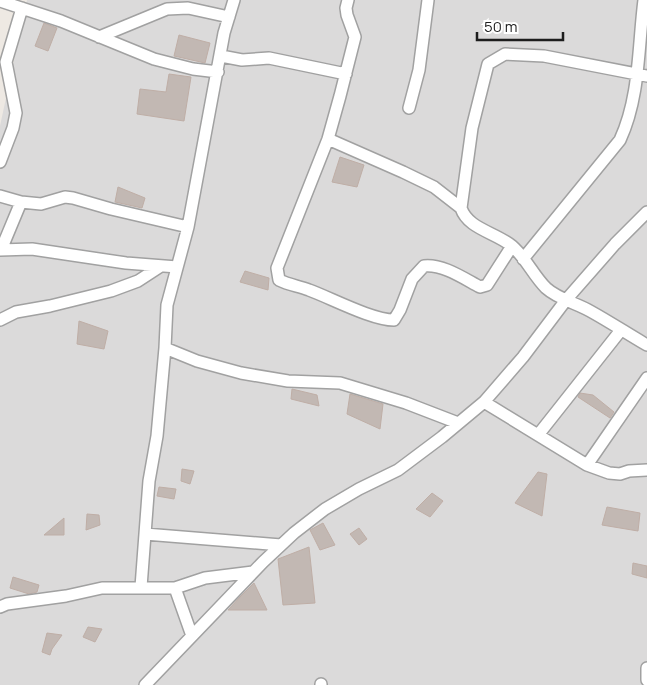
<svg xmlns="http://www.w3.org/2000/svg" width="647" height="685" font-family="Manrope,sans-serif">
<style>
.residential{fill:#dbdada}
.building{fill:#c2b8b3;stroke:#bfaea6}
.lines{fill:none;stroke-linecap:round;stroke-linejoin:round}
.street-casing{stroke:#a1a1a1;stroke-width:14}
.street{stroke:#fff;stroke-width:11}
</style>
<rect width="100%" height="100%" fill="#eee9e3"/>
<path class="residential" d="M 27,0 L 647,0 L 647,685 L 0,685 L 0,126 Z"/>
<path class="building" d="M 44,23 L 57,28 L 48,51 L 35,46 Z
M 179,35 L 210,43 L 205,63 L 174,56 Z
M 169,74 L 191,77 L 184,121 L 137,114 L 140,89 L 166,92 Z
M 340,157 L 364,165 L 357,187 L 332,182 Z
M 118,187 L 145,198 L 142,208 L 115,202 Z
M 245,271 L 269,278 L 268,290 L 240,282 Z
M 79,321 L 108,331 L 104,349 L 77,344 Z
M 292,389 L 317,395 L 319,406 L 291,399 Z
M 580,393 L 593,395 L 614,412 L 610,418 L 578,397 Z
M 350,394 L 383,404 L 380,429 L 347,414 Z
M 182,469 L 194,471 L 190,484 L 181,481 Z
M 538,472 L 547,474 L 542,516 L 515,503 Z
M 159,487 L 176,489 L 174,499 L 157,496 Z
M 432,493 L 443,501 L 430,517 L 416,509 Z
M 607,507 L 640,513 L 638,531 L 602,525 Z
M 87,514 L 99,515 L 100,525 L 86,530 Z
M 64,518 L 64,535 L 44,535 Z
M 323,523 L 335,545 L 320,550 L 310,530 Z
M 359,528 L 367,539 L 359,545 L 350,534 Z
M 309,547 L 315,603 L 283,605 L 278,559 Z
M 633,563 L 647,566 L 647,578 L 632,574 Z
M 13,577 L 39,585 L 37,592 L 29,594 L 10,588 Z
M 254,583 L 267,610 L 228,610 L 240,597 Z
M 88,627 L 102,629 L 95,642 L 83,637 Z
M 47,633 L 62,635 L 52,649 L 50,655 L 42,652 Z"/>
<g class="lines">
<defs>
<path id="street" d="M 348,0 L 346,8 L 347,15 L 355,37 L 340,96 L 328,139 L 277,268 L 279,280 C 289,285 299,286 309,290 C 331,298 372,320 394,320 L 400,310 L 412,279 L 424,266 C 443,264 463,278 480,287 L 487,285 L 512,246
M 0,1 L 61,21 L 154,59 L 193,69 L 218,72
M 99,37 L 167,9 L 188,8 L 229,17
M 221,56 L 242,60 L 269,58 L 346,74
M 647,76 L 544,56 L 505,54 L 488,64 L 472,128 L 461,208 C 468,229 495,232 512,246 C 526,258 533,275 546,288 C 558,299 576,303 590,311 C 610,322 628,334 647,345
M 409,108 L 419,70 L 428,0
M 328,139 L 403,172 L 434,187 L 461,208
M 0,162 L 13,128 L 16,113 L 6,62 L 22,8
M 0,196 L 21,202 L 41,204 L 65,197 L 73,198 L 111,209 L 188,227
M 0,250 L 32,249 L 126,263 L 177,267
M 1,250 L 21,202
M 523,259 L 620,140 C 640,97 638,47 644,0
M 0,320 L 16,312 L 50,306 L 111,291 L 138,281 L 161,266
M 165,348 L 197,361 L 241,373 L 288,381 L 340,383 L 406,403 L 458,423
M 484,402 L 587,465 L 609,473 L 620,474 L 629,471 L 647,470
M 538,435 L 621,330
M 587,465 L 647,378
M 145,534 L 281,545
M 141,587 L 149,481 L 157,436 L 165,348 L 167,305 L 188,227 L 224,33 L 234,0
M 175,588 L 192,636
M 0,607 L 7,604 L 66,596 L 102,588 L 175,588 L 205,578 L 253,572
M 647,668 L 647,680
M 321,684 L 321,685
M 145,685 L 263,562 L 294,533 L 325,509 L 359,489 L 398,470 L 442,437 L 484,402 L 523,357 L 566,300 L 615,244 L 647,212"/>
</defs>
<use href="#street" class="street-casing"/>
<use href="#street" class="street"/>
</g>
<path d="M477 32v8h86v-8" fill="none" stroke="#1d1d1d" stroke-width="2.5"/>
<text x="484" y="32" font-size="15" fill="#1d1d1d" stroke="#ffffff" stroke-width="4" paint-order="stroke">50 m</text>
</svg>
